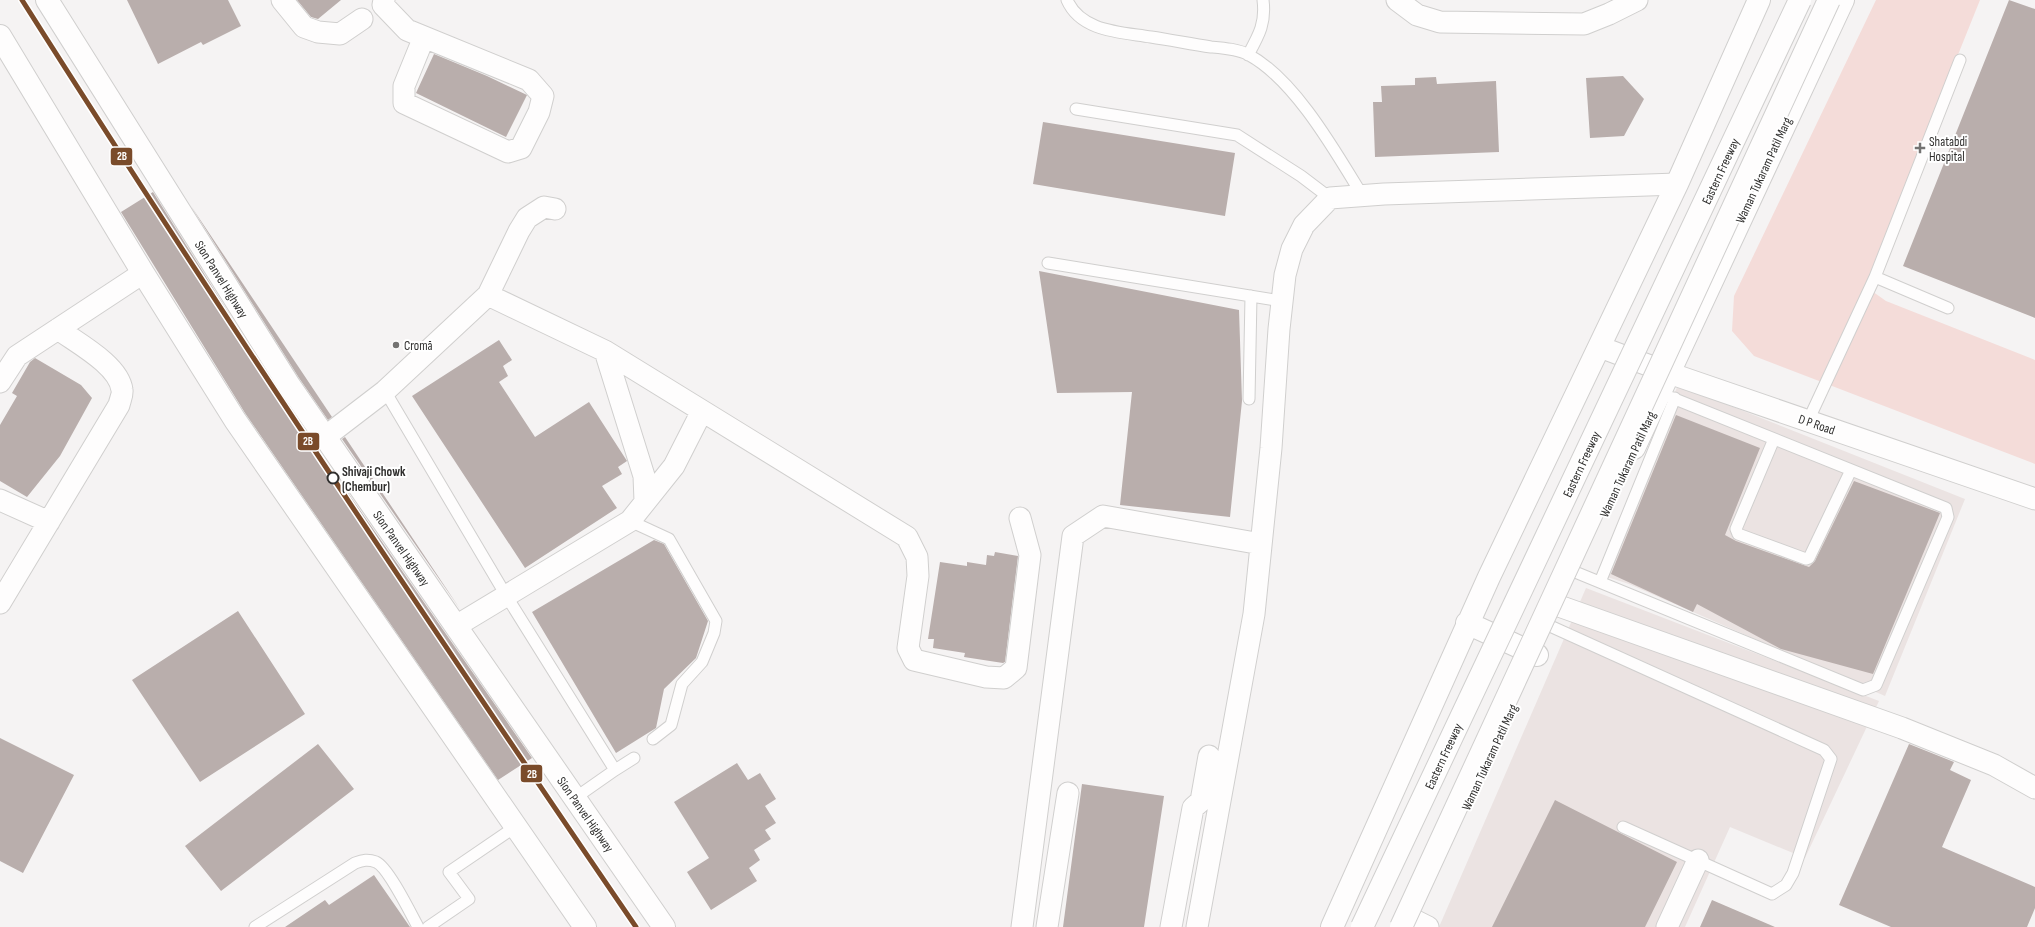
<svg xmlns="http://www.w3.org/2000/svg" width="2035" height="927" font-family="'Sofia Sans Condensed',sans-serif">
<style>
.built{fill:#ebe3e2}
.green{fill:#f4dcd9}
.building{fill:#b9aeac}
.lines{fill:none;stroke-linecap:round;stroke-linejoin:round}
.lane-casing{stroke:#d0cfce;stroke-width:13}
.street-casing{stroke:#d0cfce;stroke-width:23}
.secondary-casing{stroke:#d0cfce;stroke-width:24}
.highway-casing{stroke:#d0cfce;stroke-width:24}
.lane{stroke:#fefdfd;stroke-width:11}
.street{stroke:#fefdfd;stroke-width:21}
.secondary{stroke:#fefdfd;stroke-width:22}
.highway{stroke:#fefdfd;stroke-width:22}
.highway-bridge-casing{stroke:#d0cfce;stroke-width:24;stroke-linecap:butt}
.highway-bridge{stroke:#fefdfd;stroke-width:22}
.metro-1-casing{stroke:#fff;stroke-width:8}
.metro-1{stroke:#7a4b2a;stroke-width:5}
.poi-dot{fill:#747372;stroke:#fff;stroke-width:1.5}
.stop-dot{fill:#fff;stroke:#2f2e2d;stroke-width:2}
.labels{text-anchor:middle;stroke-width:4;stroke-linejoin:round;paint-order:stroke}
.poi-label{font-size:13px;fill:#2f2e2d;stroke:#fff;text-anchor:start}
.street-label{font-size:13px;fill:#2f2e2d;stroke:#fff}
.stop-label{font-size:13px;font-weight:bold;fill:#2f2e2d;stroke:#fff;text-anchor:start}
.line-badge{stroke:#fff;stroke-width:1.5}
.badge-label{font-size:11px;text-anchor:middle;font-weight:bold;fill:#fff}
</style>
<rect width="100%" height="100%" fill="#f5f3f3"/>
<path class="built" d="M 1678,385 L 1965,499 L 1885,696 L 1629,584 L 1598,574 Z
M 1586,588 L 1879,701 L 1805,858 L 1730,827 L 1685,927 L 1439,927 Z"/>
<path class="green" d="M 1876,0 L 1980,0 L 1871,271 L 1869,289 L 1886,301 L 2035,360 L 2035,464 L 1754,356 L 1732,331 L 1734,296 Z"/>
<path class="building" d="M 127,0 L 228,0 L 241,26 L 203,45 L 201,42 L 158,64 Z
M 297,0 L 341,0 L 318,19 L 311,17 Z
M 2009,0 L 2035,9 L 2035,318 L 1903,266 Z
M 434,54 L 487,76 L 527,95 L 506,137 L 416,93 Z
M 1623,76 L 1644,99 L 1624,136 L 1590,138 L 1586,78 Z
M 1436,77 L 1437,84 L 1496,81 L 1499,152 L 1375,157 L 1373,102 L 1382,102 L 1381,86 L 1415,85 L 1415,78 Z
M 1043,122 L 1235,153 L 1225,216 L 1033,184 Z
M 153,192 L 278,392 L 532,758 L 498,780 L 245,413 L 121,212 Z
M 191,206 L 332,417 L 328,420 L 299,378 Z
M 1039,271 L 1239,310 L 1242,401 L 1230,517 L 1120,505 L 1132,392 L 1057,393 Z
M 499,340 L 512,360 L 503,366 L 508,376 L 499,382 L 535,437 L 589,402 L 627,461 L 618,467 L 622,474 L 602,486 L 617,508 L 525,568 L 412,396 Z
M 35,358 L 81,385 L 92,398 L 60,456 L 27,497 L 0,481 L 0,425 L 17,396 L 12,393 L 30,362 Z
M 1676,415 L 1760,448 L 1725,535 L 1736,541 L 1809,567 L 1815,561 L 1854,481 L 1940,513 L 1873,674 L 1781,649 L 1697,604 L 1693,612 L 1611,574 Z
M 345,437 L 460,609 L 342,439 Z
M 654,540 L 664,544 L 708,621 L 696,658 L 664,689 L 656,728 L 616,753 L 532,612 Z
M 995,552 L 1018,556 L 1005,662 L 1003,663 L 964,657 L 965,653 L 933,648 L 934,639 L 928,639 L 940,562 L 967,566 L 967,562 L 986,565 L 987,555 L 994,556 Z
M 238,611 L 305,714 L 200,782 L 132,680 Z
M 0,738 L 74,775 L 23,873 L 0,861 Z
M 318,744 L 354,789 L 221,891 L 185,846 Z
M 1909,744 L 1954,762 L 1950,770 L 1971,780 L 1942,847 L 2035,887 L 2035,908 L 2027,927 L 1891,927 L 1839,905 Z
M 737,763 L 748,780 L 760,773 L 776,799 L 765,806 L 776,823 L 765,830 L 771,839 L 754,850 L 760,860 L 749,868 L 757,881 L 711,910 L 687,872 L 709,858 L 674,802 Z
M 1082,784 L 1164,796 L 1144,927 L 1063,927 Z
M 1555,800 L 1677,862 L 1645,927 L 1492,927 Z
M 374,875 L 410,927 L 285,927 L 325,900 L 329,905 Z
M 1712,900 L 1775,927 L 1700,927 Z"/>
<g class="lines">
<defs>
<path id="lane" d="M 1067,0 C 1081,32 1121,32 1151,37 C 1171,40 1191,44 1211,47 C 1223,48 1238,49 1249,55 C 1295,80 1335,151 1362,195
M 1248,55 C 1259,35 1266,23 1263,0
M 1076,109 L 1237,135 L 1301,176 L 1330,198
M 1048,263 L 1281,301
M 1875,277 L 1948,308
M 385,391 L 507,597 L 615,770 L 575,798
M 1249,399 L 1251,296
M 1808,421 L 1875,277 L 1960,60
M 1774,439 L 1736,529 L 1738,534 L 1806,559 L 1809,558 L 1851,470
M 630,521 L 669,539 L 716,621 L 714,633 L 702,662 L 682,684 L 671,725 L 653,739
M 1575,572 L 1863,690 L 1876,685 L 1948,517 L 1946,508 L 1660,393
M 1600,582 L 1675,398
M 1550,626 L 1824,750 L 1831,759 L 1793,873 L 1786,885 L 1772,894 L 1623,827
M 615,770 L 634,758
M 255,927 L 355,863 C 363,860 368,859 376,862 C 388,867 411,914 418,927
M 428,927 L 469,899 L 449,872 L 515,827"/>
<path id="street" d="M 282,0 L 304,27 L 318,32 L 340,34 L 362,19
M 384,0 L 383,5 L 407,30 L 529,80 L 543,96 L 539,112 L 521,148 L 508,152 L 404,103 L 404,86 L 424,37
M 1397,0 L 1417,15 L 1440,22 L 1584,24 L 1609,14 L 1637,0
M 488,295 L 605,351 L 644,476 L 645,501
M 1600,347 L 1669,373 L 2035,499
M 605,351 L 907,537 L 917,557 L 918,576 L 908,648 L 914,660 L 986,677 L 1004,678 L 1016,668 L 1030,555 L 1020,518
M 0,382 L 17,356 L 143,273
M 325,437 L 385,391 L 488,295 L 519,231 L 527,218 L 544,207 L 555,209
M 0,500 L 49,522
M 0,603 L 119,405 C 120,400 123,394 122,390 C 119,365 77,343 58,329
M 1559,606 L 1902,728 L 1994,765 L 2035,788
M 456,626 L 630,521 L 674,466 L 702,411
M 1412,919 L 1428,927
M 1022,927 L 1073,536 L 1103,516 L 1261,544
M 1047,927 L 1068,793
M 1171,927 L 1193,808 L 1201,801 L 1209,756
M 1197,927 L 1254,614 L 1271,448 L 1279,329 L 1285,275 L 1292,249 L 1304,225 L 1330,198 L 1384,194 L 1677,184
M 1667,927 L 1698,860"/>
<path id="secondary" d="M 1634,448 L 1843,0
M 1467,623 L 1537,655
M 1332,927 L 1489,577 L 1677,184 L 1759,0"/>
<path id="highway" d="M 47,0 L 289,385 L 664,927
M 0,36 L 143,273 L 235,420 L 585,927"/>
</defs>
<use href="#lane" class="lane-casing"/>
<use href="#street" class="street-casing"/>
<use href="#secondary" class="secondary-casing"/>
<use href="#highway" class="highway-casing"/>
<use href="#lane" class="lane"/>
<use href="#street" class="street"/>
<use href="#secondary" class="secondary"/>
<use href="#highway" class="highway"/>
<defs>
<path id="highway-bridge" d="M 1362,927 L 1800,0
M 1401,927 L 1829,0"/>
</defs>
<use href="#highway-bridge" class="highway-bridge-casing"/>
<use href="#highway-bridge" class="highway-bridge"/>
<defs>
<path id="metro-1" d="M 22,0 C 220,313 427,621 636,927"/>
</defs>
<use href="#metro-1" class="metro-1-casing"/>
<use href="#metro-1" class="metro-1"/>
</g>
<g class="poi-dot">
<path d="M1918 142h4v4h4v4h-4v4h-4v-4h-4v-4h4z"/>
<circle cx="396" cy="345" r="4"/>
</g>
<circle class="stop-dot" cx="333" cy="478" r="5.5"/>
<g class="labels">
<g class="poi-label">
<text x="1929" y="146">Shatabdi<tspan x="1929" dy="15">Hospital</tspan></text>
<text x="404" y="350">Cromā</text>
</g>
<g class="street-label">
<text transform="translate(1763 170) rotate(-65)" y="5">Waman Tukaram Patil Marg</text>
<text transform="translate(1720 171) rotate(-65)" y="5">Eastern Freeway</text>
<text transform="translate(222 279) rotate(58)" y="5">Sion Panvel Highway</text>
<text transform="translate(1817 424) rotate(19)" y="5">D P Road</text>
<text transform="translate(1581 464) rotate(-65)" y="5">Eastern Freeway</text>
<text transform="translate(1627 464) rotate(-65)" y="5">Waman Tukaram Patil Marg</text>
<text transform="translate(402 548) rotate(55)" y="5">Sion Panvel Highway</text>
<text transform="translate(1443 756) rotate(-65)" y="5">Eastern Freeway</text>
<text transform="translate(1489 757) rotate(-65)" y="5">Waman Tukaram Patil Marg</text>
<text transform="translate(586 814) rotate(55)" y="5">Sion Panvel Highway</text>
</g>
<g class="stop-label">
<text x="342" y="476">Shivaji Chowk<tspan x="342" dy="15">(Chembur)</tspan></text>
</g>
</g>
<g class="line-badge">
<rect x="110" y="147" width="23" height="19" rx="4" fill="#7a4b2a"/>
<rect x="297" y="432" width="23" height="19" rx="4" fill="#7a4b2a"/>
<rect x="520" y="764" width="23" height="19" rx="4" fill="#7a4b2a"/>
</g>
<g class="badge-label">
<text x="122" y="160">2B</text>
<text x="308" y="445">2B</text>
<text x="532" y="778">2B</text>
</g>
</svg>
